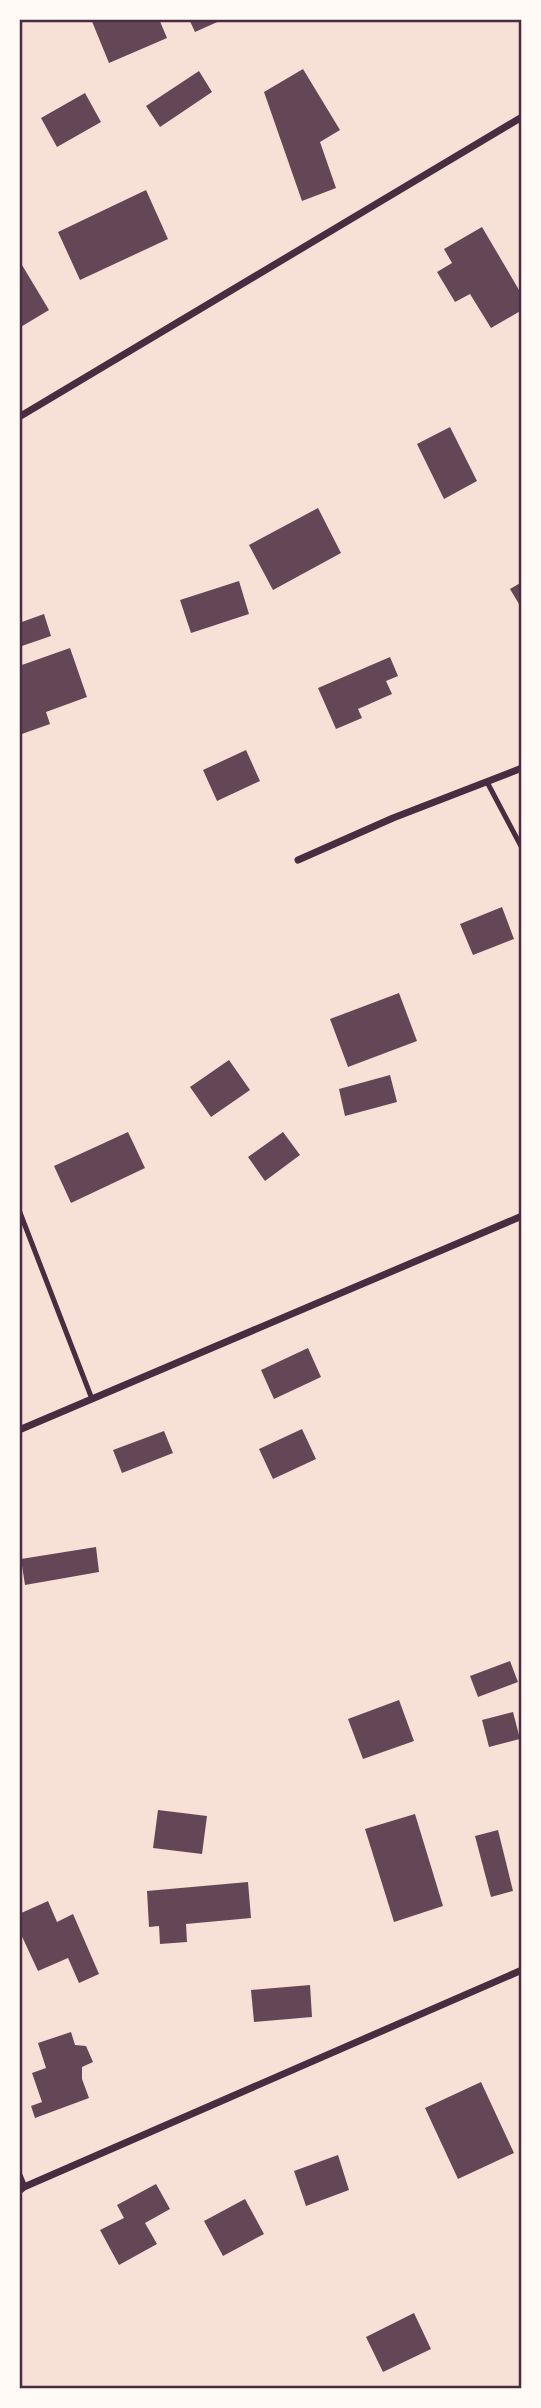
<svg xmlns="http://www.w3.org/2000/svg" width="541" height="2408" font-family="Commissioner,sans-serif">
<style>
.building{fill:#644757}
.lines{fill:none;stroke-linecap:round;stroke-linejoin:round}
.service{stroke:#4a2c40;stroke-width:5}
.minor{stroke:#4a2c40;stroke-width:7}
.neatline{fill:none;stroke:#4a2c40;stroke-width:2.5}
</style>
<rect width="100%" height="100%" fill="#f7e1d7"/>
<path class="building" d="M 91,19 L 159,19 L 167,38 L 109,63 Z
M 189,19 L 224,19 L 195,32 Z
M 303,69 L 340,130 L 320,142 L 336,188 L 302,201 L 264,92 Z
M 199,71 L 212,92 L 160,127 L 146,106 Z
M 85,93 L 101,122 L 57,147 L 41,118 Z
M 146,190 L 168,239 L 80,280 L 58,232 Z
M 482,227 L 522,295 L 522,310 L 491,328 L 470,294 L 455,302 L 437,272 L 452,263 L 444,249 Z
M 19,260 L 49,310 L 19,328 Z
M 450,427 L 477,481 L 444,499 L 417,444 Z
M 318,508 L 341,553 L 273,590 L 249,545 Z
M 239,581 L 249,614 L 191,633 L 180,600 Z
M 522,582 L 522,609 L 510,589 Z
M 44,614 L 51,636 L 19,647 L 19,623 Z
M 70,648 L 87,697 L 46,712 L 50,724 L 19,735 L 19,666 Z
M 390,657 L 398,676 L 386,681 L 392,694 L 358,709 L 362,718 L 336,729 L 318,688 Z
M 246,750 L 260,781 L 217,801 L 203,770 Z
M 502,907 L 514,939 L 473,955 L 460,924 Z
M 399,993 L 417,1041 L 348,1067 L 330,1019 Z
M 229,1060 L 250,1090 L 211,1117 L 190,1087 Z
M 390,1075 L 397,1102 L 345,1116 L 339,1089 Z
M 128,1132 L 145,1168 L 71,1203 L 54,1166 Z
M 283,1132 L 300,1155 L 265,1181 L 248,1157 Z
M 308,1348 L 321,1377 L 274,1399 L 261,1370 Z
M 302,1429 L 316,1459 L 273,1479 L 259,1449 Z
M 164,1431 L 173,1453 L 122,1473 L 113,1450 Z
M 96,1547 L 99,1572 L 25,1585 L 21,1559 Z
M 510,1661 L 518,1682 L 478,1697 L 470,1676 Z
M 399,1700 L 414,1741 L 363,1759 L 348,1719 Z
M 513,1712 L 520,1739 L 489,1747 L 482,1720 Z
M 158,1810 L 207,1816 L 202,1854 L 153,1848 Z
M 415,1814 L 443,1906 L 394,1922 L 365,1829 Z
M 498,1830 L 513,1891 L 491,1897 L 475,1836 Z
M 248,1882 L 251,1918 L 186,1924 L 187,1942 L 160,1944 L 159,1926 L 149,1927 L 147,1891 Z
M 48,1901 L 57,1922 L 73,1914 L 99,1974 L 79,1983 L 68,1958 L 38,1971 L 19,1930 L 19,1914 Z
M 310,1985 L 312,2017 L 254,2022 L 251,1990 Z
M 71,2032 L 75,2045 L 86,2046 L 93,2062 L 82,2067 L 82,2079 L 89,2098 L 35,2118 L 31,2106 L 42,2102 L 32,2073 L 46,2068 L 38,2043 Z
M 481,2082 L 514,2153 L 458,2179 L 425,2108 Z
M 338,2155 L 349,2190 L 306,2206 L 294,2171 Z
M 156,2184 L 170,2209 L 145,2223 L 157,2244 L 119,2265 L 100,2230 L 124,2218 L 117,2205 Z
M 245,2199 L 264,2234 L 223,2256 L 204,2221 Z
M 414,2313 L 431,2349 L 383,2372 L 366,2337 Z"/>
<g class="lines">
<path class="service" d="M 487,782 L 522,848
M 19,1210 L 92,1399"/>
<path class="minor" d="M 19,417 L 522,117
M 298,860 L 393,818 L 522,768
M 19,1430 L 522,1216
M 19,2175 L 24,2187
M 19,2191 L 24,2187 L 522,1970"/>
</g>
<rect width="541" height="2408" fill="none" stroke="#fffaf5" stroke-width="42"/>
<rect x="21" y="21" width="499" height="2366" class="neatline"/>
</svg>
